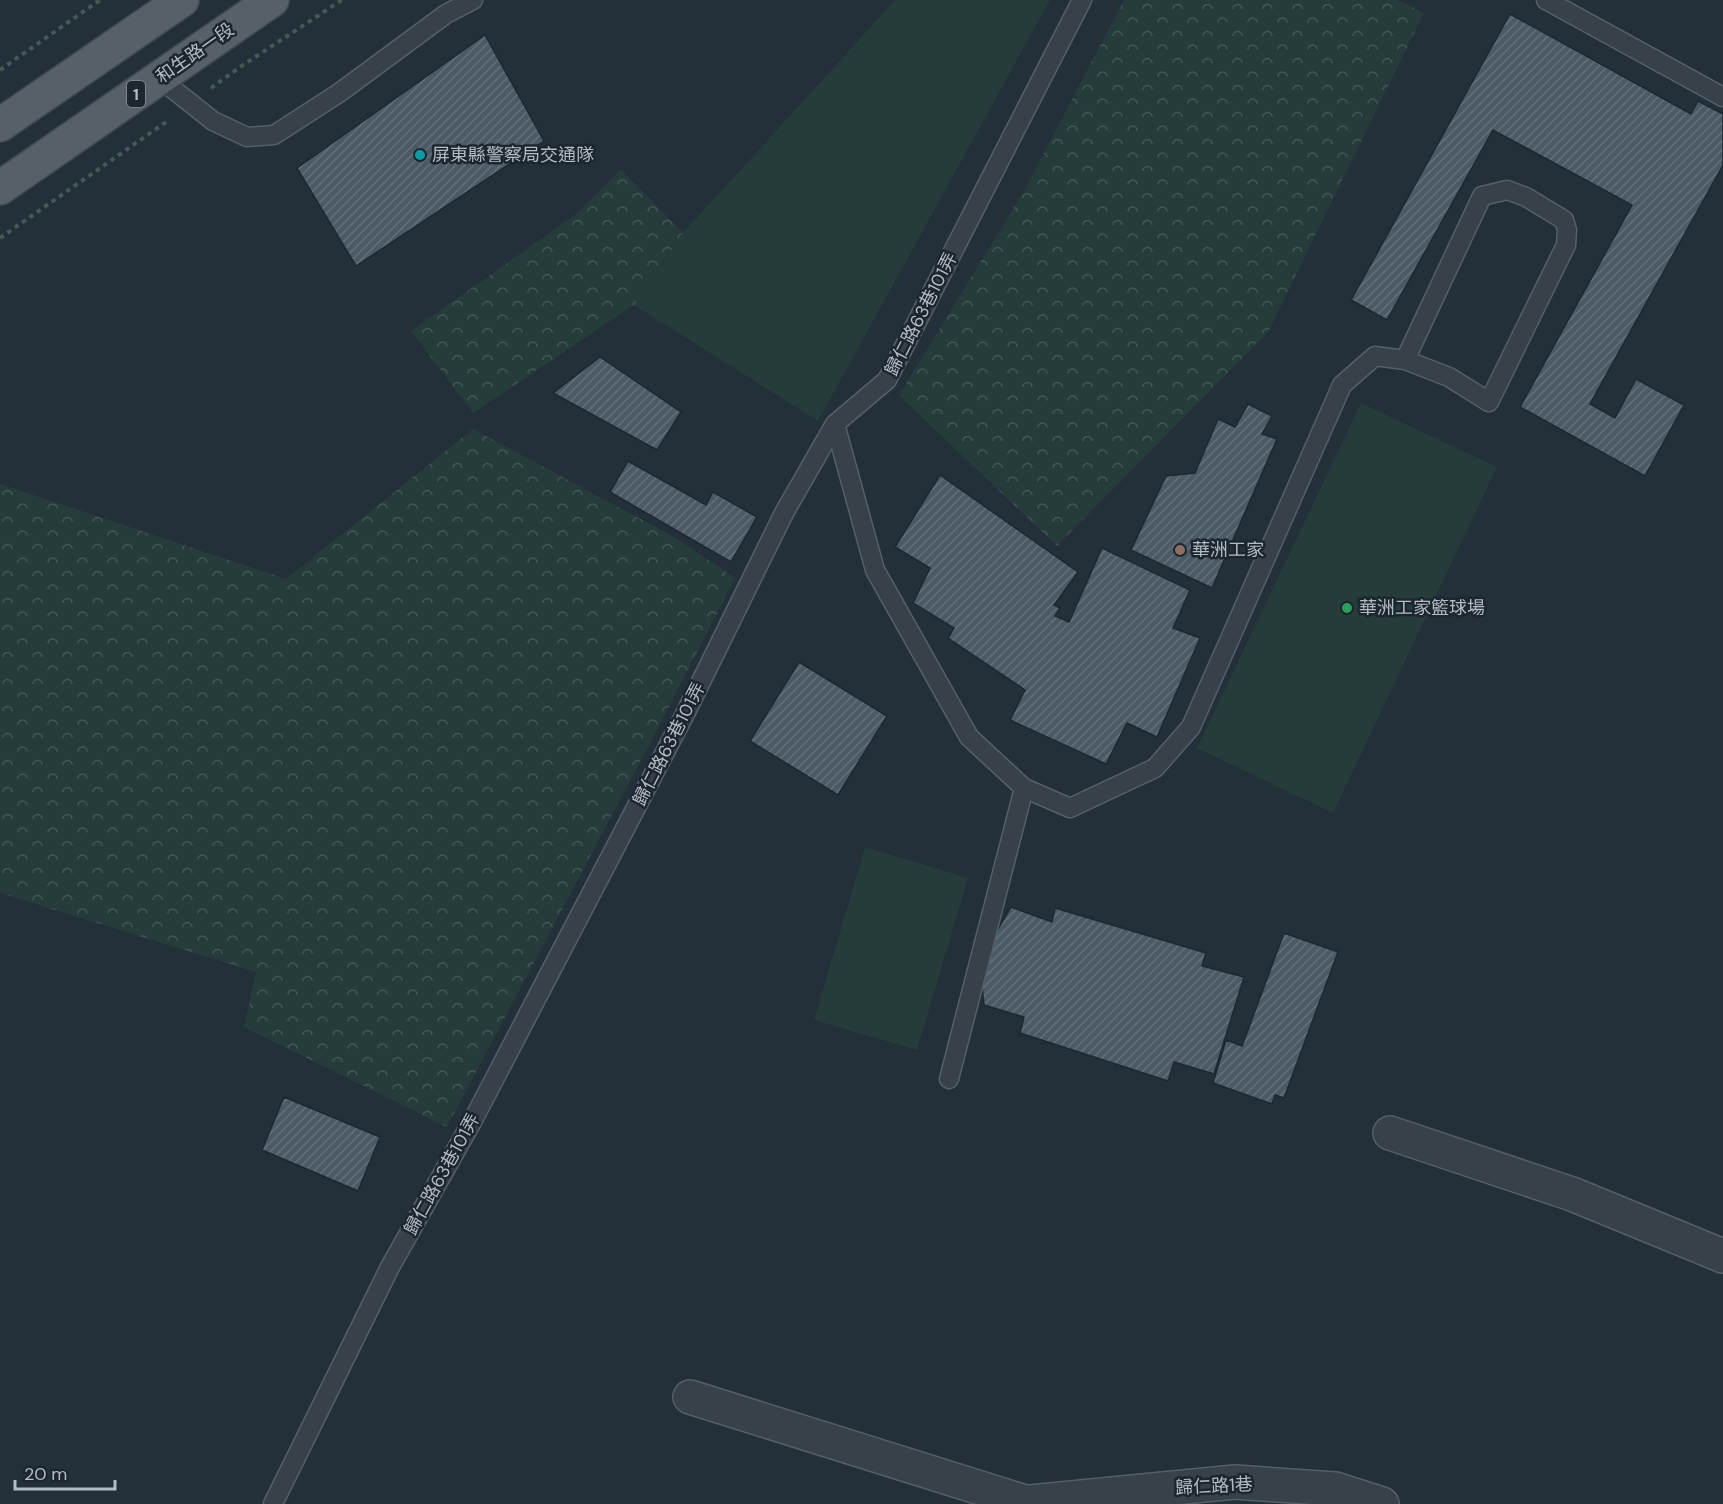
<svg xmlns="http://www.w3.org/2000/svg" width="1723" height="1504" font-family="'DM Sans','Noto Sans TC',sans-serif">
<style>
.green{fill:#263c3b}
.forest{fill:url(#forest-crowns)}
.building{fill:url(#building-hatch);stroke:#1e2830;stroke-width:1.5}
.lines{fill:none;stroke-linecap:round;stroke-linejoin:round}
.service-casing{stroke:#555f67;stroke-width:21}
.minor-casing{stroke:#555f67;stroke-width:36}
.primary-casing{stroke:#404a52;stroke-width:36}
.path{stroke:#455858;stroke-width:4;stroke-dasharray:4.5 4.5;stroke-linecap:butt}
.service{stroke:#374149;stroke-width:18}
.minor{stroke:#374149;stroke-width:33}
.primary{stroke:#556069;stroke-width:33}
.culture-dot{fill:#0f9aa8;stroke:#1c262e;stroke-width:2}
.education-dot{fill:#8d6e63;stroke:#1c262e;stroke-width:2}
.leisure-dot{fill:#2e9e5b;stroke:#1c262e;stroke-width:2}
.labels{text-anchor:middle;stroke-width:5;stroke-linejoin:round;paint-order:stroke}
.shield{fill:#1c262e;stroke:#858f98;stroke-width:1.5}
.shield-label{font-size:16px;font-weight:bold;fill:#b2bcc5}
.street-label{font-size:18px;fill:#b2bcc5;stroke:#1c262e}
.poi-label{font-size:18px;fill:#b2bcc5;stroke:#1c262e;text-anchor:start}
</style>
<defs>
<pattern id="forest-crowns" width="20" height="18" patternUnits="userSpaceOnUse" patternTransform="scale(1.5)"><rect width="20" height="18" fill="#263c3b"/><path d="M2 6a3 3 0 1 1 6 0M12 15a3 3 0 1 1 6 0" fill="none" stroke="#435656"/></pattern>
<pattern id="building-hatch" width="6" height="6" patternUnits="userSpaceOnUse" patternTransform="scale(1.5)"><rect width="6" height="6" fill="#4c5a65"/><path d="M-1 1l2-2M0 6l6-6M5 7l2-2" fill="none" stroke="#63707a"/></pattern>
</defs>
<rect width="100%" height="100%" fill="#232f39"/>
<path class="green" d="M 895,0 L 1050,0 L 818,421 L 634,305 L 683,233 Z
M 1361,403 L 1497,467 L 1333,813 L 1197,748 Z
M 865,847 L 968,878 L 917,1050 L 814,1020 Z"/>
<path class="forest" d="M 1124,0 L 1398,0 L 1424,13 L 1268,332 L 1057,546 L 899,395 L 1024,191 Z
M 621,169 L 683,233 L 634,305 L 473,413 L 411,331 L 575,215 Z
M 473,429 L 674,537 L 735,578 L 658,728 L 447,1127 L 244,1027 L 256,972 L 0,893 L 0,484 L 286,579 Z"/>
<path class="building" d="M 1510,14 L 1691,114 L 1698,101 L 1723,114 L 1723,165 L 1590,404 L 1615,418 L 1636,379 L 1684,405 L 1645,476 L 1520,407 L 1632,205 L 1493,130 L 1387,320 L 1351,300 Z
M 485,35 L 544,141 L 356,266 L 297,168 Z
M 600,357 L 681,412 L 657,450 L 553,393 Z
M 1248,404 L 1272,416 L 1262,434 L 1277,439 L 1212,588 L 1131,550 L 1166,476 L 1195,473 L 1218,419 L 1235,427 Z
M 628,461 L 706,505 L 713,492 L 757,517 L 731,562 L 610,492 Z
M 940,475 L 1078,572 L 1054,605 L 1060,608 L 1055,616 L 1069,622 L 1102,548 L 1190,590 L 1173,628 L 1200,638 L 1157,737 L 1127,723 L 1106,764 L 1010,720 L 1025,690 L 948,638 L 954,628 L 913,603 L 930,568 L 895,547 Z
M 799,662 L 887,716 L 838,795 L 750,741 Z
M 1011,907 L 1052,922 L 1055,908 L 1206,953 L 1202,966 L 1244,977 L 1214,1074 L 1174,1062 L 1168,1081 L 1020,1033 L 1024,1017 L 984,1005 L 982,986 L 992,939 Z
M 1284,933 L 1338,952 L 1284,1098 L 1275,1095 L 1272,1104 L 1213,1083 L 1226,1040 L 1242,1046 Z
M 284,1097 L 380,1137 L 358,1191 L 262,1150 Z"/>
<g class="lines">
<defs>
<path id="service" d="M 1546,0 L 1723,97
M 159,78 L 213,121 L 247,137 L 274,135 L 339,93 L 446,14 L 473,0
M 835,424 L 875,570 L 969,737 L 1024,788 L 1070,808 L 1155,768 L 1191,727 L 1342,385 L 1375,356 L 1405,360 L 1449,377 L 1489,402 L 1566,245 L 1567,230 L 1564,220 L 1526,197 L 1507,190 L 1482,196 L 1405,360
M 949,1079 L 1024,788
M 273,1504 L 390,1267 L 473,1120 L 686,712 L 784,513 L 835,424 L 887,380 L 1082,0"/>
<path id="minor" d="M 1390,1133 L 1572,1194 L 1723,1256
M 690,1397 L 1025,1502
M 1009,1504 L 1235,1482 L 1335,1489 L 1382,1504"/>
<path id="primary" d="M 0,125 L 182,0
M 0,188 L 272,0"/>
</defs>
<use href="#service" class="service-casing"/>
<use href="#minor" class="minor-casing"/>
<use href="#primary" class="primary-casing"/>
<path class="path" d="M 0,70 L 100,0
M 211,88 L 240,67 L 342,0
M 0,238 L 169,120"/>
<use href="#service" class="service"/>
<use href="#minor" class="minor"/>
<use href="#primary" class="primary"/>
</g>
<circle class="culture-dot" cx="420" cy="155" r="6"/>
<circle class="education-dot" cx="1180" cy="550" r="6"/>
<circle class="leisure-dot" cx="1347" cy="608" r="6"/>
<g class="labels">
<rect class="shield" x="127" y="81" width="18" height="26" rx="4.5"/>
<g class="shield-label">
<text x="136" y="100">1</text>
</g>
<g class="street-label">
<text transform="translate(195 53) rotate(-35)" y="6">和生路一段</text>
<text transform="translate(921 314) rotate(-63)" y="6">歸仁路63巷101弄</text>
<text transform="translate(669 744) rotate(-63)" y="6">歸仁路63巷101弄</text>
<text transform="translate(442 1174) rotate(-61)" y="6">歸仁路63巷101弄</text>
<text transform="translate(1214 1486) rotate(-3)" y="6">歸仁路1巷</text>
</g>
<g class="poi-label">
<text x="432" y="161">屏東縣警察局交通隊</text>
<text x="1192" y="556">華洲工家</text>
<text x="1359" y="614">華洲工家籃球場</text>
</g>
</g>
<path d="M15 1480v9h100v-9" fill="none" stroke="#b2bcc5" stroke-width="3"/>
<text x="24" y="1480" font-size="18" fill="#b2bcc5" stroke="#1c262e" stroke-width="4.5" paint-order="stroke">20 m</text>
</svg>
